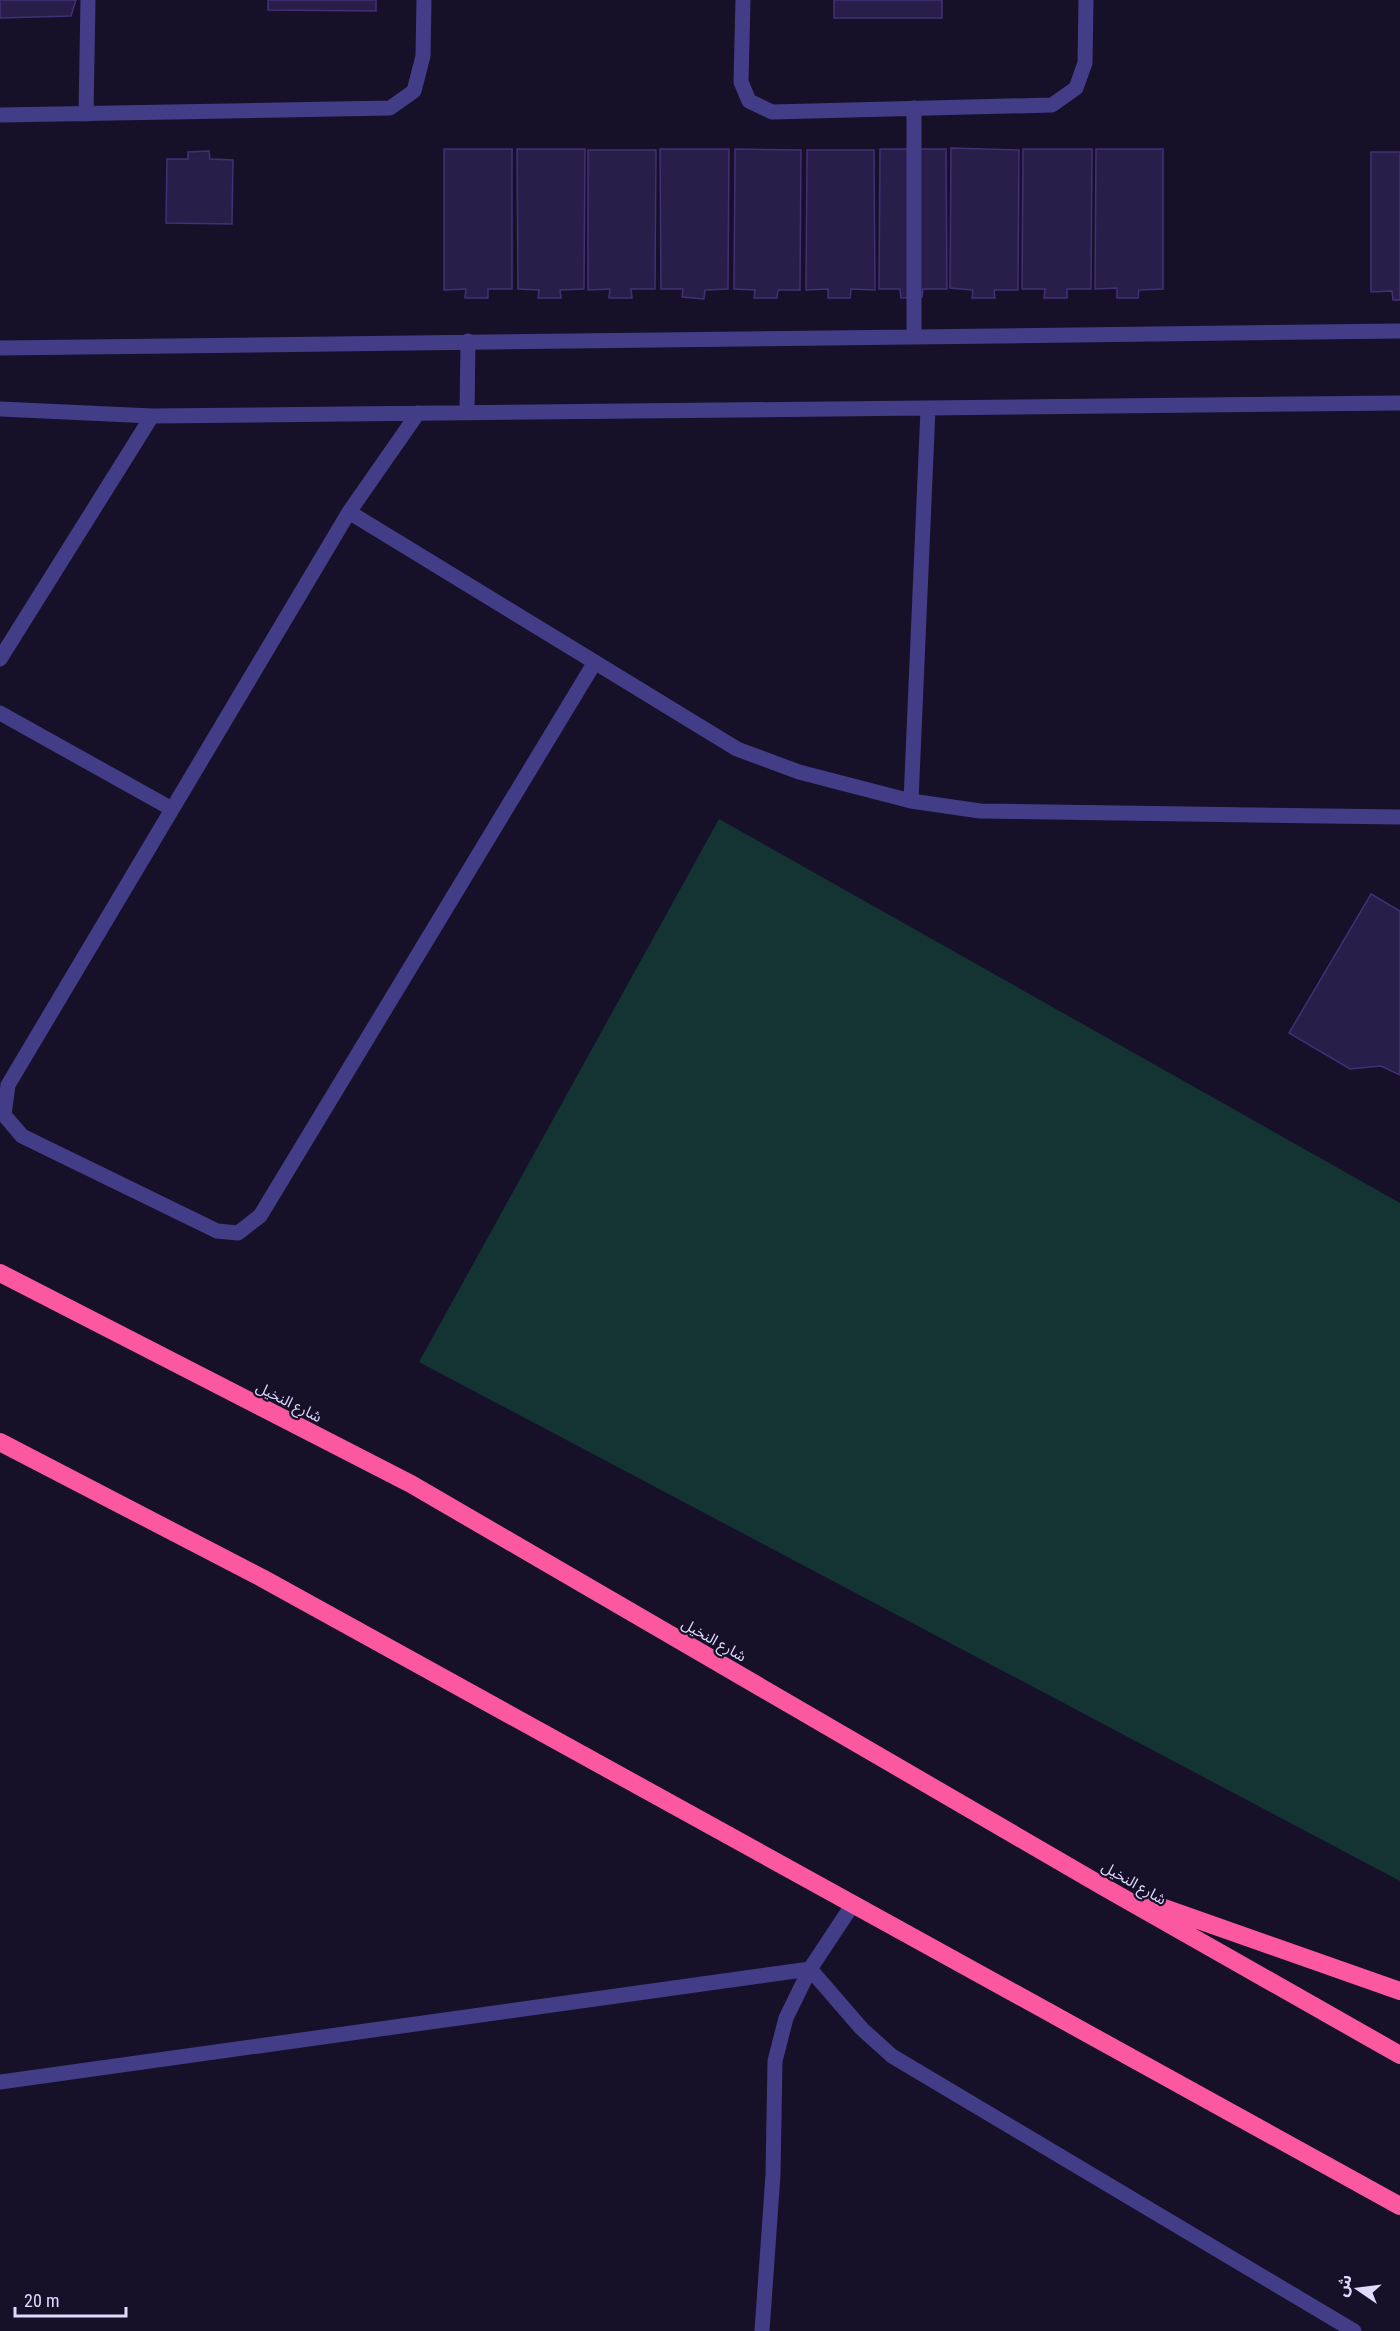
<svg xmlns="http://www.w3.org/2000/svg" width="1400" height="2331" font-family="'Roboto Condensed','Noto Sans Arabic',sans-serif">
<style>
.green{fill:#143333}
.building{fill:#281e4a;stroke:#413075;stroke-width:1.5}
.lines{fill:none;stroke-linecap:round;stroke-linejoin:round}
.street{stroke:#433d87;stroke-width:15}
.highway{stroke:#fb58a0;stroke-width:18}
.labels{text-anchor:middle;stroke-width:4.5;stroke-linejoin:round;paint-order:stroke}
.street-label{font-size:15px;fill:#e0dafe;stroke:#161129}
</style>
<rect width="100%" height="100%" fill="#161129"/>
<path class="green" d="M 719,819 L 1400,1203 L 1400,1881 L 419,1362 Z"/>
<path class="building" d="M 0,0 L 76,0 L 71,16 L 0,18 Z
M 268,0 L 376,0 L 376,11 L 268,10 Z
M 834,0 L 942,0 L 942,18 L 834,18 Z
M 951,148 L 1019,150 L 1018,290 L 994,290 L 995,298 L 972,298 L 973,290 L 950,288 Z
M 444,149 L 512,149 L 512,289 L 488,289 L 488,298 L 465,298 L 466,289 L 444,290 Z
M 517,149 L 585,149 L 584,289 L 560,290 L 561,298 L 538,298 L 539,290 L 518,289 Z
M 660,149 L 729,149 L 728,289 L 705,290 L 704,299 L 682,297 L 683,289 L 661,289 Z
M 735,149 L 801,150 L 800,290 L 778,290 L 777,298 L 754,298 L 755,290 L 734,289 Z
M 880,149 L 946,149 L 947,289 L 923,289 L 922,297 L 901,298 L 900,289 L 879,289 Z
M 1023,149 L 1092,149 L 1091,289 L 1067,289 L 1067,298 L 1044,298 L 1045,289 L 1022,289 Z
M 1096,149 L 1163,149 L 1163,289 L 1139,290 L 1138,298 L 1117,298 L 1117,288 L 1095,289 Z
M 588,150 L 656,150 L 655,289 L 631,289 L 632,298 L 609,298 L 610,289 L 588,290 Z
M 807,150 L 874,150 L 875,290 L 851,289 L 850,298 L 828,298 L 828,289 L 806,290 Z
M 209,151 L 210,159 L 233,160 L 232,224 L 166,223 L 167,159 L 188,159 L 188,152 Z
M 1371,152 L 1400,152 L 1400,300 L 1393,300 L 1392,291 L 1371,292 Z
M 1371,894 L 1400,911 L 1400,1075 L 1381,1066 L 1350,1069 L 1289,1033 Z"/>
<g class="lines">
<path class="street" d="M 743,0 L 741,82 L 749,101 L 772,112 L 1052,105 L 1076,88 L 1085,63 L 1086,0
M 86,114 L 88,0
M 0,115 L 390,108 L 414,91 L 423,56 L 424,0
M 914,336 L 914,108
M 0,348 L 1400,331
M 0,409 L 152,416 L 1400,403
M 467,412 L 468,341
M 418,413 L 349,512 L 8,1085 L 4,1115 L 22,1136 L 217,1231 L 238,1233 L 260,1216 L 595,662
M 349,512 L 737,749 L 799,772 L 911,801 L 980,811 L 1400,817
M 0,659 L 152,416
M 0,713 L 172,809
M 911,801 L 928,409
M 0,2082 L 810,1969 L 862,2029 L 892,2056 L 1354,2331
M 762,2331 L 773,2175 L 775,2061 L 786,2018 L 810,1969 L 853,1904"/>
<path class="highway" d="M 0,1273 L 411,1484 L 1104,1887 L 1400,2055
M 0,1442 L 262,1578 L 1400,2206
M 1150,1903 L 1400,1991"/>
</g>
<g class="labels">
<g class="street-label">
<text transform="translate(289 1402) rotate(27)" y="5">شارع النخيل</text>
<text transform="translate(714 1640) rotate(30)" y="5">شارع النخيل</text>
<text transform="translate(1134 1883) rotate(30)" y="5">شارع النخيل</text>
</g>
</g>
<g transform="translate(1358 2289) rotate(284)" stroke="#161129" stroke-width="4.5" paint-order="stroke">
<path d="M0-4.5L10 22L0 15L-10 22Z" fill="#e0dafe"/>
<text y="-9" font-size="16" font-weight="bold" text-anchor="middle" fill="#e0dafe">ش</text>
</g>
<path d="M15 2307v9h111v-9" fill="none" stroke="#e0dafe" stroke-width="3"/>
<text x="24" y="2307" font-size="18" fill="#e0dafe" stroke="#161129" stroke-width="4.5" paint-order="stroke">20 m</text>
</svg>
